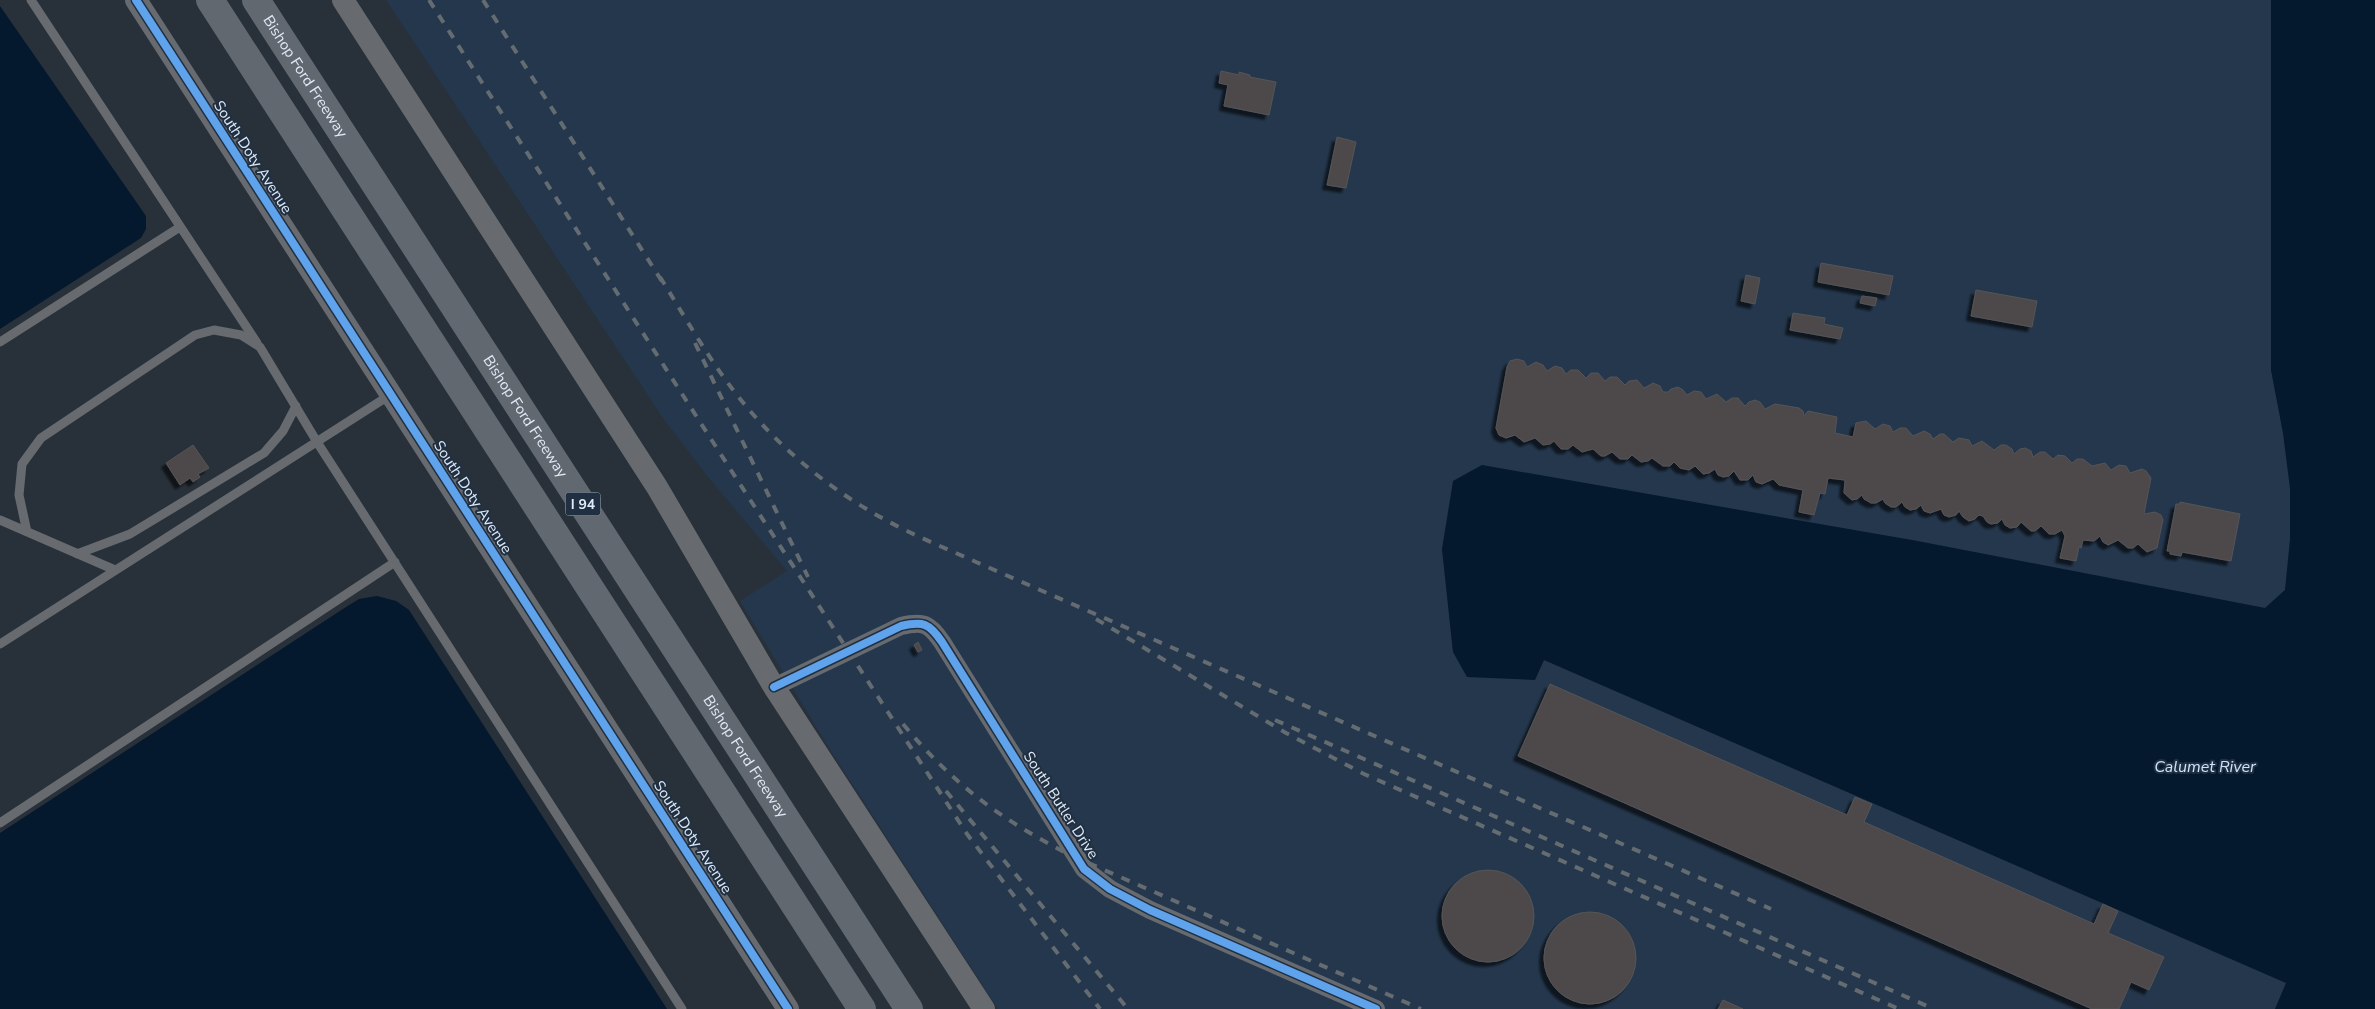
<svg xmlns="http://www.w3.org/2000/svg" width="2375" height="1009" font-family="'Nunito Sans',sans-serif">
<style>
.built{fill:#24374d}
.water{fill:#04182e}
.building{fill:#4d4a4b;stroke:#555456;filter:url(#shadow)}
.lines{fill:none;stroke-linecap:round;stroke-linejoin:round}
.service{stroke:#676b6f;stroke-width:9}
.minor{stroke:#676b6f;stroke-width:18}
.tertiary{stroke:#676b6f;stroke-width:22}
.motorway{stroke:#626870;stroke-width:28}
.rail{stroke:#646b71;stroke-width:4;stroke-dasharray:9 9;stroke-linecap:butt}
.cycleway-casing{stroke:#203042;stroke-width:11}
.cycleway{stroke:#60a3ed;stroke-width:8}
.labels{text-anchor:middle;stroke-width:4;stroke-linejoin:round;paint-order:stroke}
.shield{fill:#203042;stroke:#a6b2c0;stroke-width:1}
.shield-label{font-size:14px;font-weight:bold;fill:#e0eaf6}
.street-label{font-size:15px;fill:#e0eaf6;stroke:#203042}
.water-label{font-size:16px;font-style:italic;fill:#cde3fb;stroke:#203042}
</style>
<defs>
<filter id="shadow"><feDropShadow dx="-4.5" dy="4.5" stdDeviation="1" flood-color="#0009"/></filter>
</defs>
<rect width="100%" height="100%" fill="#28313a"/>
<path class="built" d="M 386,0 L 2271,0 L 2271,370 L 2283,433 L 2290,488 L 2290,540 L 2285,590 L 2265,608 L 1912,540 L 1442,549 L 1453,652 L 1534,680 L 1544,660 L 2287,983 L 2275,1009 L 998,1009 L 829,748 L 740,601 L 787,571 L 708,477 L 663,418 Z"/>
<path class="water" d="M 2271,0 L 2375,0 L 2375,1009 L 2275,1009 L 2286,983 L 1544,660 L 1535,680 L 1467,677 L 1453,652 L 1442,549 L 1453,481 L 1482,465 L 1912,540 L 2265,608 L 2285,590 L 2290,540 L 2290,488 L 2283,433 L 2271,370 Z
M 0,6 L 146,216 L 146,229 L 141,238 L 0,329 Z
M 377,596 L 396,601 L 409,610 L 667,1009 L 0,1009 L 0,833 L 346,607 L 359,599 Z"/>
<path class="building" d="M 1221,71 L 1239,75 L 1239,72 L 1250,75 L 1250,77 L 1276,82 L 1269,115 L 1224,106 L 1228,85 L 1219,83 Z
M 1337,137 L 1356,142 L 1346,188 L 1327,185 Z
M 1821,263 L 1893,276 L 1889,295 L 1818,282 Z
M 1746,275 L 1760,278 L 1755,304 L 1741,301 Z
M 1976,290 L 2037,301 L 2032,327 L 1971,316 Z
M 1862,296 L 1877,298 L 1875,306 L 1860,303 Z
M 1793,313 L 1825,318 L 1824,324 L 1843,328 L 1840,339 L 1790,330 Z
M 1517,359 L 1524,361 L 1527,367 L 1536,362 L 1543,365 L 1547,371 L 1555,366 L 1562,368 L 1566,374 L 1571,370 L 1578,370 L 1586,378 L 1591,373 L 1598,373 L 1605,381 L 1610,377 L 1617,377 L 1625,385 L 1629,381 L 1637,380 L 1644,388 L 1653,383 L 1660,386 L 1663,392 L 1668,392 L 1671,389 L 1678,387 L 1683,390 L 1687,395 L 1694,391 L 1701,392 L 1706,399 L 1717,394 L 1726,402 L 1732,398 L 1738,398 L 1745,406 L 1749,402 L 1755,400 L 1760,402 L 1765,409 L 1775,404 L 1799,408 L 1803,411 L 1804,416 L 1808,411 L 1837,417 L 1835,433 L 1853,437 L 1856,423 L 1866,421 L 1875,429 L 1883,424 L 1890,426 L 1893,432 L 1900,428 L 1906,428 L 1913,436 L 1924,431 L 1930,434 L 1933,439 L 1940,434 L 1944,434 L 1953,442 L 1959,438 L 1969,440 L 1972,446 L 1982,441 L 1994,450 L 2001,445 L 2006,445 L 2012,449 L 2014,454 L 2020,449 L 2025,448 L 2031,451 L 2033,457 L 2040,452 L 2045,452 L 2053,459 L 2058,455 L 2065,456 L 2072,463 L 2077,459 L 2083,459 L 2092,466 L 2105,463 L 2111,470 L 2119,465 L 2126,466 L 2130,473 L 2142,469 L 2146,471 L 2151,478 L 2144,514 L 2155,512 L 2161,515 L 2163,520 L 2157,548 L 2147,552 L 2138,544 L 2133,548 L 2128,548 L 2118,540 L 2108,545 L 2103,542 L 2100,536 L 2094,541 L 2083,540 L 2081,548 L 2079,547 L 2076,561 L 2060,558 L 2065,536 L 2062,530 L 2055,534 L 2049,534 L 2041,526 L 2035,531 L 2031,531 L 2021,522 L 2017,527 L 2010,528 L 2005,525 L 2002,519 L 1998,523 L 1991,524 L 1987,522 L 1983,516 L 1979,515 L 1975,519 L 1969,521 L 1963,517 L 1959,511 L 1956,515 L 1949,517 L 1944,515 L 1941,509 L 1930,513 L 1924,511 L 1921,505 L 1916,509 L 1910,510 L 1905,507 L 1902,502 L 1896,507 L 1891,507 L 1885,503 L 1883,499 L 1876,503 L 1871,503 L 1864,499 L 1862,495 L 1857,499 L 1852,500 L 1844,493 L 1845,480 L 1828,478 L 1825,494 L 1820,493 L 1814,515 L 1799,512 L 1803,490 L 1779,485 L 1773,479 L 1762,484 L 1756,482 L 1753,475 L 1748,480 L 1740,480 L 1734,471 L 1729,476 L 1723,477 L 1718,475 L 1715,469 L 1709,473 L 1703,474 L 1695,466 L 1689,470 L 1680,468 L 1674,462 L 1670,466 L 1663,466 L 1652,458 L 1648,461 L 1641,462 L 1632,455 L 1628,459 L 1620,459 L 1612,452 L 1605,456 L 1601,456 L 1593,449 L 1582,452 L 1573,445 L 1568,449 L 1561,449 L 1554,441 L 1550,444 L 1543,445 L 1535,438 L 1524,442 L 1515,435 L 1506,438 L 1499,435 L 1496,428 L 1507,367 L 1510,361 Z
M 193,445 L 209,468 L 198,474 L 200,477 L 193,482 L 190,478 L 180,485 L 166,463 Z
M 2180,502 L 2240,514 L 2231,561 L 2182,552 L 2181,556 L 2170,554 L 2170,551 L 2167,551 L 2176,504 L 2180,504 Z
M 918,642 L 922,650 L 918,652 L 914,645 Z
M 1550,684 L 1847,815 L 1855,797 L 1872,804 L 1864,822 L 2094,924 L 2103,904 L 2118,911 L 2108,933 L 2164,957 L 2149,990 L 2131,982 L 2119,1009 L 2092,1009 L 1518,756 Z
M1442 916a46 46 0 1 1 92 0a46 46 0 1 1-92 0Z
M1544 958a46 46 0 1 1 92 0a46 46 0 1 1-92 0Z
M 1723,1000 L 1743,1009 L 1718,1009 Z"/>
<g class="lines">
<path class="service" d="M 31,0 L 257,343
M 0,342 L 180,227
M 0,520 L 115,570
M 27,532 L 19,495 L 22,464 L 41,438 L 195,335 L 214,330 L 241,335 L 260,347 L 317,442 L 682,1009
M 77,554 L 130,534 L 264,453 L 283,431 L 296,406
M 0,644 L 390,395
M 0,823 L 395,562"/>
<path class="minor" d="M 774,687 L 901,626 C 923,621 929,623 942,642 L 1084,869 L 1110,889 L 1150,910 L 1376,1009"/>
<path class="tertiary" d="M 136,0 L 788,1009
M 343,0 L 657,487 L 774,687 L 984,1009"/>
<g class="motorway">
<path d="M 210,0 L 862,1009"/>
<path id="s1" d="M 256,0 L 909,1009"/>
</g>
<path class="rail" d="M 429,0 L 736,478 L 967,834 L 1100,1009
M 483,0 L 663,283
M 660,277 C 687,320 713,367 746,406 C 788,457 844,500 903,529 C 927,541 952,551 976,562 L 1771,909
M 695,343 L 808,577
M 1096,619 L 1286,733 L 1364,774 L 1899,1009
M 1275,720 L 1934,1009
M 903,724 C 954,785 1000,819 1070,855 L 1421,1009
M 946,791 L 1128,1009"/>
<defs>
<path id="cycleway" d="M 136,0 L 788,1009
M 774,687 L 901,626 C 923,621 929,623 942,642 L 1084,869 L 1110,889 L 1150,910 L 1376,1009"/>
</defs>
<use href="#cycleway" class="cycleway-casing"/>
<use href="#cycleway" class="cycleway"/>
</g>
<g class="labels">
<rect class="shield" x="565.5" y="492.5" width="35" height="23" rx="4"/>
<g class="shield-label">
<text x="583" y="509">I 94</text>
</g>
<g class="street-label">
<text dy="5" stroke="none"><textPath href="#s1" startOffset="91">Bishop Ford Freeway</textPath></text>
<text transform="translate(253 157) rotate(57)" y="5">South Doty Avenue</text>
<text dy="5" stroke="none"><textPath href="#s1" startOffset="496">Bishop Ford Freeway</textPath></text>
<text transform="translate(473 497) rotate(57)" y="5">South Doty Avenue</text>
<text dy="5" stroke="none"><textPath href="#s1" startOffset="901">Bishop Ford Freeway</textPath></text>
<text transform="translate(1061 805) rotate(57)" y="5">South Butler Drive</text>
<text transform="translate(693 837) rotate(57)" y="5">South Doty Avenue</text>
</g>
<g class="water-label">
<text x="2205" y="772">Calumet River</text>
</g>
</g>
</svg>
